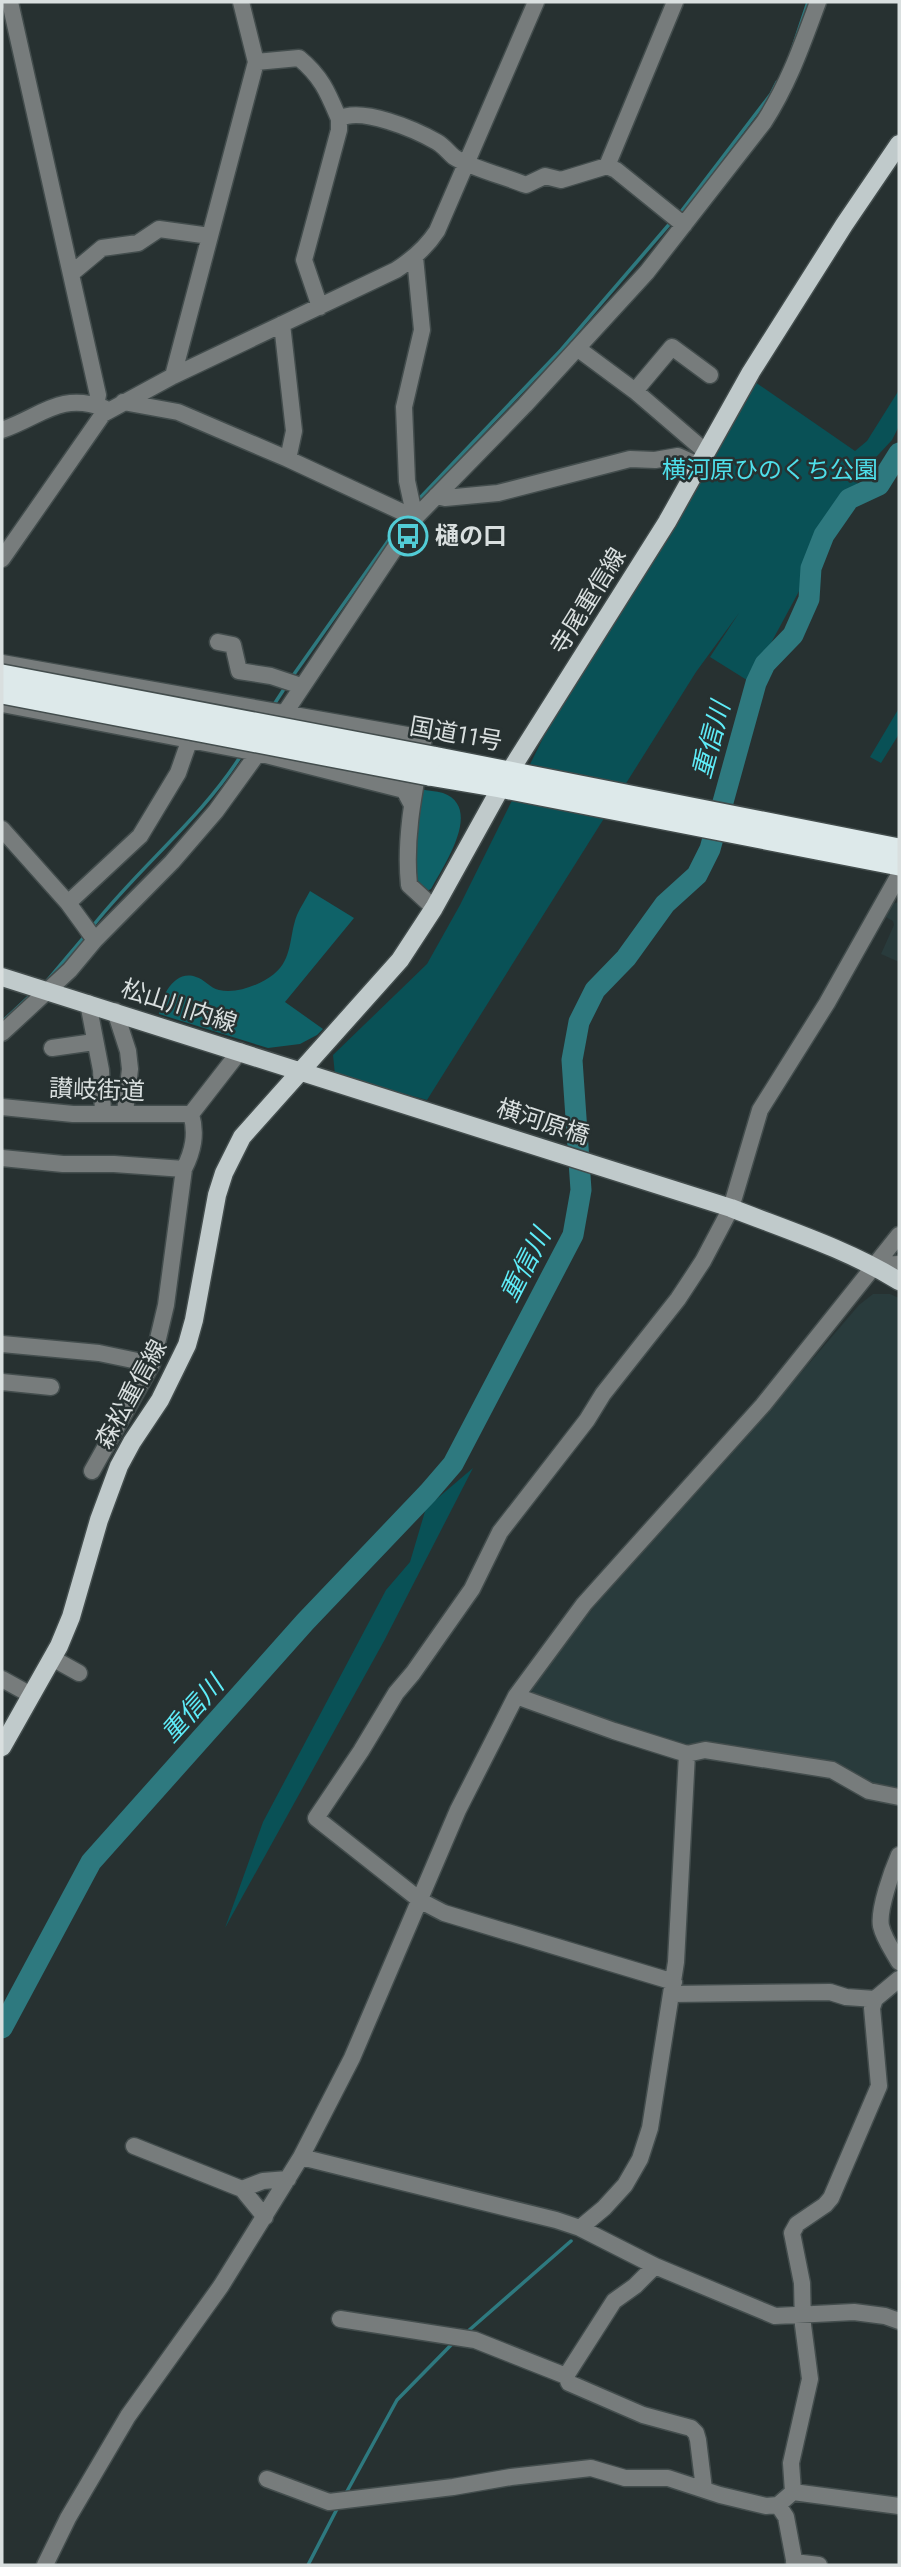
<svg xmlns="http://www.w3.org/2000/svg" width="901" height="2567" font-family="Jost,'Noto Sans JP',sans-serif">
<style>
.built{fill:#293b3c}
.green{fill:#095156}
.forest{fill:#0f6268}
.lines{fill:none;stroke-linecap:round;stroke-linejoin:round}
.stream{stroke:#2e797f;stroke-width:3.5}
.river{stroke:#2e797f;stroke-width:21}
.minor-casing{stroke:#434d4d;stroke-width:19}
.major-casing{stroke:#434d4d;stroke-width:21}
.highway-casing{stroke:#434d4d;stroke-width:24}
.minor{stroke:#777c7c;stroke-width:16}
.major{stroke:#c0cacb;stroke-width:18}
.highway{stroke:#dde9ea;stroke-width:21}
.highway-bridge-casing{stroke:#434d4d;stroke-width:24;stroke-linecap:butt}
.highway-bridge{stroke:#dde9ea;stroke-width:21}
.labels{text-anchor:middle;stroke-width:5;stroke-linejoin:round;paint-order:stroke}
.park-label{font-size:24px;fill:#4edfea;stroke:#273131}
.poi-label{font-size:24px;font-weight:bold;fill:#d9dfdf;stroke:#273131;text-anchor:start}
.street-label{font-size:24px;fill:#d9dfdf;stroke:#273131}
.water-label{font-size:26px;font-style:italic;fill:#5eecf8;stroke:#273131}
</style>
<rect width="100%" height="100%" fill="#273131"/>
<path class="built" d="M 899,902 L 899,962 L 881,954 L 894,925 L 893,921 L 884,916 L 891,904 Z
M 873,1294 L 890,1294 L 899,1298 L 899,1792 L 871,1785 L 831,1763 L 707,1743 L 686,1745 L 532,1697 L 530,1692 L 532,1686 L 601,1598 L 728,1458 L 859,1305 Z"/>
<path class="green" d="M 755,382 L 855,451 L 867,441 L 899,390 L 899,426 L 892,440 L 865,469 L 750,682 L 710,657 L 739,613 L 696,672 L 427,1100 L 335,1075 L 333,1055 L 427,964 L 460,905 L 555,714 Z
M 899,708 L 899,734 L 881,763 L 870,757 Z
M 473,1468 L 384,1641 L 225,1928 L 263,1822 L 386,1590 L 410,1562 L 426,1508 Z"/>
<path class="forest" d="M 421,789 C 428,791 436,791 443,793 C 484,808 443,866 431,889 L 427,891 L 417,882 L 414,855 Z
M 310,891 L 354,918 L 285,1002 L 323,1029 L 317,1035 L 300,1044 L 268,1048 L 159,1014 C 161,997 174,969 196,977 C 204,979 210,988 219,990 C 237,994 260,985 274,974 C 293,959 289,935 297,915 C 301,906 306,899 310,891 Z"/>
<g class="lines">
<path class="stream" d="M 791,53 L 808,2
M 680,213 L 771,94 L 777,82
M 418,500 L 561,350 L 672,221
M 292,677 L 405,517
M 273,706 L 286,686
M 92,927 C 139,867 201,819 242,754
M 47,981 L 85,936
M 3,1021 L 33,993
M 467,2332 L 571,2241
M 345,2495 L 397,2400 L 453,2343
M 308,2565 L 338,2507"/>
<path class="river" d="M 2,2028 L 91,1862 L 305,1622 L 428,1493 L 453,1464 L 573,1235 L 581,1190 L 572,1060 L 579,1022 L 595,990 L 626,958 L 665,904 L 697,875 L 710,849 L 756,683 L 765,664 L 793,635 L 809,599 L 811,568 L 824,535 L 849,499 L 879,485 L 899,453"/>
<defs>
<path id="minor" d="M 10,2 L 98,395 L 96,405
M 256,62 L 299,58 C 322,77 328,93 339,119
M 607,166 L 616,170 L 684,225
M 72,273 L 102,248 L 138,243 L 159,229 L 210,236
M 320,307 L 304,260 L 339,130 L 339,119 C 361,106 416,130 437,142 C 444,146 448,152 454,157 C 471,168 507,177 526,185 L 545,176 L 561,180 L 607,166 L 675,2
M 282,324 L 294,431 L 288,459
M 577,348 L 635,391 L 706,452
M 173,376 L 256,62 L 241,2
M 635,391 L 672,347 L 710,375
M 123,402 L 178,412 L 288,459 L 415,518
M 2,430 C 42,416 60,392 104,408
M 436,496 L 445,498 L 498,493 L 630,459 L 655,460 L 678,456 L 698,465
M 415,518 L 407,481 L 404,407 L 422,330 L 415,257
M 2,559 L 103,414 L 173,376 L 396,270 C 413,259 426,248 437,231 L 536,2
M 218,642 L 233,645 L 239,671 L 271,676 L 301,686
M 2,663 L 424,738 C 415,787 404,836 409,885 L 434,908
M 2,704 L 258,753 L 404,790 L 412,805
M 2,829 L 68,903 L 95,940
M 68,903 L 140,836 L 178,773 L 192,733
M 88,1003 L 101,1070 L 103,1113
M 115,1011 L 128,1051 L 130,1069 L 125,1112
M 2,1033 L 70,970 L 95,940 L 172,862 L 216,811 L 258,753 L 415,518 L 525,405 L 647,272 L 764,122 C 789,83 802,45 818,2
M 52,1048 L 94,1042
M 2,1107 L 73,1114 L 191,1114
M 191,1114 L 240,1051
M 2,1158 L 63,1164 L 114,1164 L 184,1169
M 874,1265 L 899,1264
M 2,1344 L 99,1353 L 152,1364
M 2,1382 L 51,1387
M 92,1471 L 152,1364 L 166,1305 L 184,1169 C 193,1151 197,1134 191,1114
M 52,1658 L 79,1673
M 2,1679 L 31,1695
M 516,1696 L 614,1731 L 687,1754 L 705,1750 L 832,1770 L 869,1791 L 899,1797
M 899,1855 C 892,1871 878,1910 881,1926 C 884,1939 893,1951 899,1962
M 674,1982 L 444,1913 L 421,1901 L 316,1818 L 361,1751 L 396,1693 L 413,1673 L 472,1589 L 500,1532 L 587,1420 L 603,1394 L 678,1299 L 703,1261 L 731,1208 L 760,1110 L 827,1003 L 899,875
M 672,1994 L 830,1992 L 846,1997 L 875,1999
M 134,2146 L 242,2189 L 263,2181 L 288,2179
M 301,2157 L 556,2220 L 580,2228 L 655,2266 L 775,2316 L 854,2312 L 885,2316 L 899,2321
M 242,2189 L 265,2217
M 580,2228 L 604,2208 L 625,2185 L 640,2159 L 650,2128 L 676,1962 L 687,1754
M 340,2319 L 475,2340 L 566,2376 L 569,2383 L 643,2415 L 691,2428 L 696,2433 L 698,2440 L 704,2489
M 566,2376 L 614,2301 L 635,2286 L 655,2266
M 267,2479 L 329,2502 L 453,2487 L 511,2477 L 591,2468 L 625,2478 L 668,2478 L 720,2495 L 766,2506 L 778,2505 L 793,2492 L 899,2506
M 793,2492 L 791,2463 L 810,2379 L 803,2325 L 802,2283 L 792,2233 L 797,2224 L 825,2205 L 831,2198 L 879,2086 L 872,2008 L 875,1999 L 899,1979
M 778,2505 L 786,2517 L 795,2565
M 794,2562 L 819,2565
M 45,2565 L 68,2518 L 128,2416 L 221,2286 L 301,2157 L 352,2058 L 458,1810 L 516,1696 L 584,1604 L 763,1405 L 899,1235"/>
<path id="major" d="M 2,977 L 731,1208 C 787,1230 847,1249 899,1281
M 2,1747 L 59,1646 L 71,1617 L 99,1520 L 119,1466 L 132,1442 L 160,1400 L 187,1345 L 194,1320 L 217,1195 L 224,1173 L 242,1137 L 400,960 L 434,908 L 510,771 L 667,522 L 751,372 L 844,225 L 899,144"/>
<path id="highway" d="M 433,757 L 899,849
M 429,775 L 500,787 L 899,865"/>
</defs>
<use href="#minor" class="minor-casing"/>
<use href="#major" class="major-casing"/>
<use href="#highway" class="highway-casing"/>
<use href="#minor" class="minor"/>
<use href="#major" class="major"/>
<use href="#highway" class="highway"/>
<defs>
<path id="highway-bridge" d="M 2,675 L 433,757
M 2,693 L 429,775"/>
</defs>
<use href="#highway-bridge" class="highway-bridge-casing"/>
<use href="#highway-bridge" class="highway-bridge"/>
</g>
<defs>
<symbol id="bus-ring" viewBox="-11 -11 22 22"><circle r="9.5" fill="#273131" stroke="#52ccd6" stroke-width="1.5"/><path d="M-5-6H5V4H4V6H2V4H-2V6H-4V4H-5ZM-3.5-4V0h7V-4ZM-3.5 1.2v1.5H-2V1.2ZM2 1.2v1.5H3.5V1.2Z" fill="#52ccd6"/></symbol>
</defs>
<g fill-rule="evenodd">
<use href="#bus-ring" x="386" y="514" width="44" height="44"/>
</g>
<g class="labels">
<g class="park-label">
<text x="770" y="478">横河原ひのくち公園</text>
</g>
<g class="poi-label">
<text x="435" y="544">樋の口</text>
</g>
<g class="street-label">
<text transform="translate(588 601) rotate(-58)" y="8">寺尾重信線</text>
<text transform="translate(456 734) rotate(10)" y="8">国道11号</text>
<text transform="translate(179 1006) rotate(18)" y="8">松山川内線</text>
<text transform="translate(97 1090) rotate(2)" y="8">讃岐街道</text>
<text transform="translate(543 1122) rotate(18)" y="8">横河原橋</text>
<text transform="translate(131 1394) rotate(-61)" y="8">森松重信線</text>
</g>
<g class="water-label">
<text transform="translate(711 740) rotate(-75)" y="9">重信川</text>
<text transform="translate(525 1265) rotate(-63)" y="9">重信川</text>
<text transform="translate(192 1709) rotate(-48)" y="9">重信川</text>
</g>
</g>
<rect width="901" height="2567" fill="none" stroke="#d9dfdf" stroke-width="7"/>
</svg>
